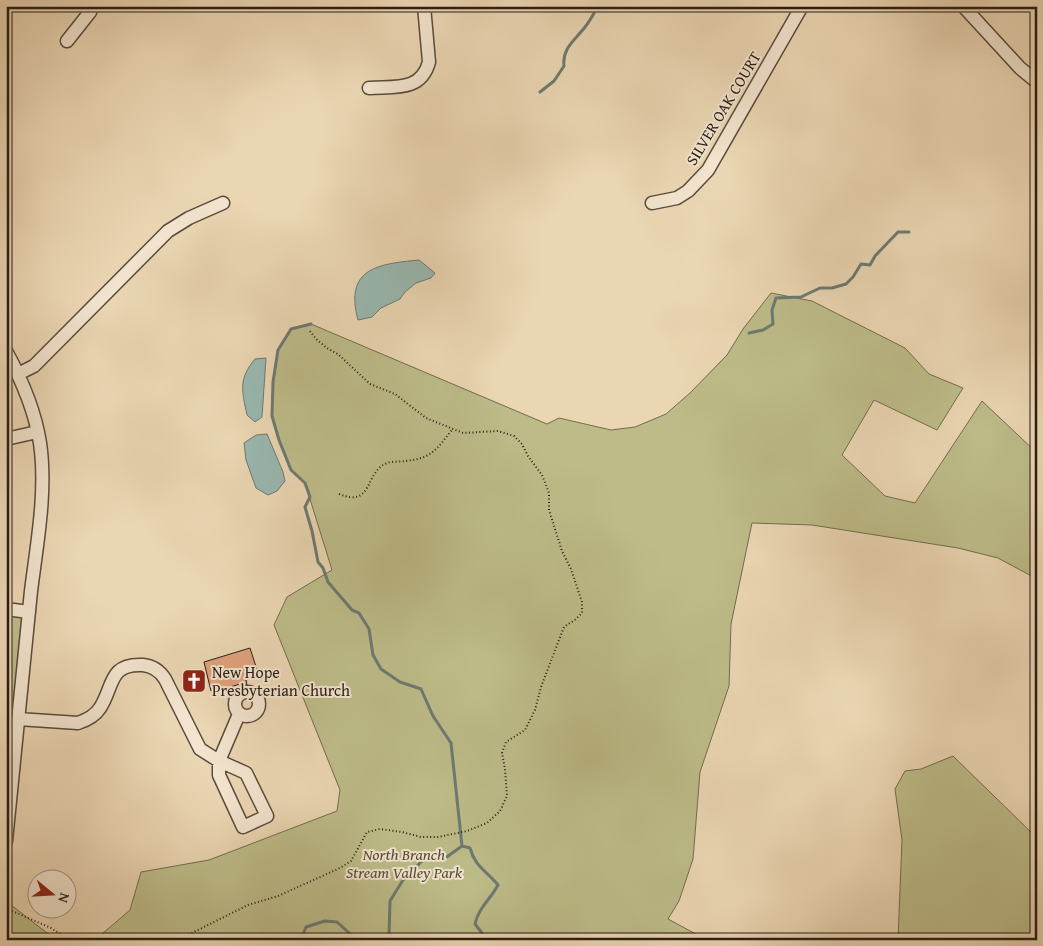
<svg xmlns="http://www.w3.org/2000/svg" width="1043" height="946" font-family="'Gentium Book Plus',serif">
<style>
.green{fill:#bdbc89;stroke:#736c4f}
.water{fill:#99b8b1;stroke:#6c7a73}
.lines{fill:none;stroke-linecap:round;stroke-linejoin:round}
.stream{stroke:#6c7a73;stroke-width:3}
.building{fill:#e0a37e;stroke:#291d15}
.minor-casing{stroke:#5a4b3c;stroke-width:15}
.path{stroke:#291d15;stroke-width:2;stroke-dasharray:1 2.5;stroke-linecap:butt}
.minor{stroke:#f2e4ce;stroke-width:12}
.labels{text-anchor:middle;stroke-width:4;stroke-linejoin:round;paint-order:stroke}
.street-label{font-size:16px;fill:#291d15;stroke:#f2e4ce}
.poi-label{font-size:16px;fill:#291d15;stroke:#f2e4ce;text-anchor:start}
.park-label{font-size:16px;font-style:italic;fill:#554d38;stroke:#f2e4ce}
</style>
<rect width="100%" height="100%" fill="#ebd6b3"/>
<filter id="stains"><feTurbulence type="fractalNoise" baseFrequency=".004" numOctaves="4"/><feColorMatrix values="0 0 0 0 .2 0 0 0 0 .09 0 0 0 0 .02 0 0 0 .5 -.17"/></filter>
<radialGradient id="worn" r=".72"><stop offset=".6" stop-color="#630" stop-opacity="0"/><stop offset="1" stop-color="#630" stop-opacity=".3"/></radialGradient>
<path class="green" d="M 771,293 L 812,301 L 905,348 L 929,374 L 963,388 L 937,430 L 874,400 L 842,455 L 885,496 L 915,503 L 982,401 L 1037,453 L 1037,579 L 998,558 L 958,548 L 812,525 L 752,523 L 731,624 L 729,686 L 700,772 L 693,859 L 679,901 L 668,919 L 707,940 L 95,940 L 130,910 L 141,872 L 209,860 L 337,811 L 340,790 L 274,625 L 287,597 L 332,570 L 305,483 L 291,470 L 279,440 L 272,416 L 273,382 L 278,350 L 291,329 L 311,324 L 547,424 L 559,418 L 611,430 L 635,427 L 666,414 L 690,393 L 727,355 L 743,329 Z
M 6,609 L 29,612 L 6,841 Z
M 953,756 L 1037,838 L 1037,940 L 898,940 L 902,840 L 895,789 L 905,771 L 921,769 Z
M 6,901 L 56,940 L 6,940 Z"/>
<path class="water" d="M 419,260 L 435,273 L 431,278 L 416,283 L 405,292 L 400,299 L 381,308 L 372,317 L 358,320 C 344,268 378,264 419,260 Z
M 266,358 L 262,417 L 255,422 L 247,415 C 242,391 238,379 255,359 Z
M 267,434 L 283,472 L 285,481 L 277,491 L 268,495 L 256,488 L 246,460 L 244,443 L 256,435 Z"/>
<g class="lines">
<path class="stream" d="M 540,92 L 554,81 L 564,66 C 562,48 575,40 585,27 C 590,21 594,13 598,6
M 311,324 L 291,329 L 278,350 L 273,382 L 272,416 L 279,440 L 291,470 L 305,483 L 310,497 L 305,507 L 312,531 L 318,562 L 323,568 L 328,582 L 352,610 L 359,613 L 369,629 L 373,655 L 381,669 L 400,682 L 421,689 L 433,716 L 451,743 L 462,846
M 749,333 L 763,330 L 773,324 L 772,310 L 776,298 L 801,297 L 820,288 L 832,288 L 846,284 L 853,277 L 861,264 L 870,265 L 875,256 L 898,232 L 909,232
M 301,940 L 306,927 L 325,921 L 337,922 L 357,940
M 384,940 L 389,936 L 390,901 L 403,880 L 425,858 L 444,859 L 462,846 L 470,848 C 475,867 487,871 498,885 C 490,900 479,907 475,924 L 482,933 L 485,940"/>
</g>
<path class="building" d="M 250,648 L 259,676 L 246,680 L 247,685 L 240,687 L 240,684 L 224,689 L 224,687 L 211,691 L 204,662 Z"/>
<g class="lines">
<defs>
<path id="minor" d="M 963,6 L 1020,68 L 1037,82
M 67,41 L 90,12 L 92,6
M 369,88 C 394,86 421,92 429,62 L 424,6
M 652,203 L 677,198 L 688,191 L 708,170 L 802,6
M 6,351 C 22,380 35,411 40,443 C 47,491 37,543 31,591 C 22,674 15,758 6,841
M 18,374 L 34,366 L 168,231 L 189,218 L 223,203
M 6,439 L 37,432
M 6,609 L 29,612
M235 704a12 12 0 1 1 24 0a12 12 0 1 1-24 0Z
M 18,719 L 78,723 C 87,720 95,716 100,708 C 114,687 108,663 143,665 C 152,666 160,671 165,679 L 200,749 L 219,761 L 246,773 L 267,816 L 243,827 L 219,775 L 219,761 L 239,714"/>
</defs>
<use href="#minor" class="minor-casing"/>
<path class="path" d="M 339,494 C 374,508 364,472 387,463 C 392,461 400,462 406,461 C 432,458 436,450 452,430
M 12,911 L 51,928 L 70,940
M 168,940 L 192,933 L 248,905 L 278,896 L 340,868 L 351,861 L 367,832 L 380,829 L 402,832 L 421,837 L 438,837 L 467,831 L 487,823 L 500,811 L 507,796 L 505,769 L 502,753 L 506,742 L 525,730 L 535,710 L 541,687 L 564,627 L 576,619 L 582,613 L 582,602 L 571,569 L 562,551 L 549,510 L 549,493 L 542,475 L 528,456 L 522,444 L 514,436 L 498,431 L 463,433 L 426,418 L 395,394 L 370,384 L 339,355 L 327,348 L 316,339 L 310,331"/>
<use href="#minor" class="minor"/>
</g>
<defs>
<symbol id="church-square" viewBox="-11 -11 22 22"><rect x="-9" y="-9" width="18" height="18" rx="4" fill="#8f2418" stroke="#f2e4ce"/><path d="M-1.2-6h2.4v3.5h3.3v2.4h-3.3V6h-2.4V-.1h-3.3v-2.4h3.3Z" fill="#fff"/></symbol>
</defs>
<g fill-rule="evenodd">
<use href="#church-square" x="180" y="667" width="28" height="28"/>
</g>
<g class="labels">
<g class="street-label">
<text transform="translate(723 108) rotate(-59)" y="6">SILVER OAK COURT</text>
</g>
<g class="poi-label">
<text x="212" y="678">New Hope<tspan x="212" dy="18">Presbyterian Church</tspan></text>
</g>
<g class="park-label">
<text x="404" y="860">North Branch<tspan x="404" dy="18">Stream Valley Park</tspan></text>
</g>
</g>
<rect width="1043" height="946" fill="none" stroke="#ebd6b3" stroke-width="25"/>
<rect x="8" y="8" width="1028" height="931" fill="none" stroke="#291d15" stroke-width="2.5"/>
<rect x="12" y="12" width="1018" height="921" fill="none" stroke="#291d15"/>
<g transform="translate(52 894) rotate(108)"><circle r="24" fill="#f2e4ce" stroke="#a29484"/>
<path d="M0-4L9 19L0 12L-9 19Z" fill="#8f2418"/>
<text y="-8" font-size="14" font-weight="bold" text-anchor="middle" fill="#291d15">N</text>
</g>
<rect width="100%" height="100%" filter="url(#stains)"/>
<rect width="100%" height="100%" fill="url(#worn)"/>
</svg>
